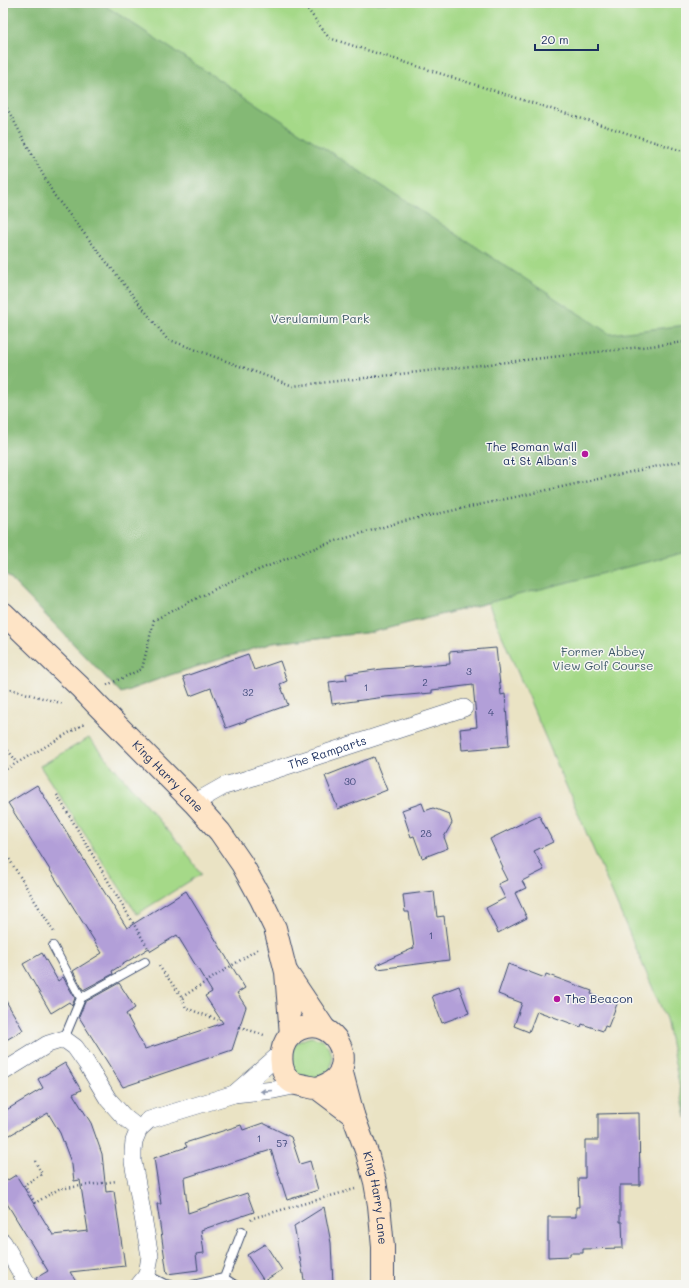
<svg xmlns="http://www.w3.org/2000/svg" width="689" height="1288" font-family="Mali,sans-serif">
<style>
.green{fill:#a5d988;stroke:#608473}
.forest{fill:#84b974;stroke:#507469}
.building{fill:#b29fd8}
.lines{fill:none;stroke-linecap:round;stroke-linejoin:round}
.lane-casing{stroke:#3a4a6d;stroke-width:10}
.street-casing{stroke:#3a4a6d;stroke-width:18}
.secondary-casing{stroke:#3a4a6d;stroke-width:24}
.path{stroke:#3a4a6d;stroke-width:2.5;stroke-dasharray:1 3;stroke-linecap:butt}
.lane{stroke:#fff;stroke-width:8}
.street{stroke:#fff;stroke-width:17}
.secondary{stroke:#fee4c6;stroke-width:22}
.oneway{fill:#8d97ae}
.poi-dot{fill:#b5179e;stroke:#f6f6f2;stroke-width:1.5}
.labels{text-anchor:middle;stroke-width:3;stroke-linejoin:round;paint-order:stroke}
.number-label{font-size:10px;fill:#414b7c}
.park-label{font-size:12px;fill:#3e5a68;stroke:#f6f6f2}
.poi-label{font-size:12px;fill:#1b2f5e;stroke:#f6f6f2;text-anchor:end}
.street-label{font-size:12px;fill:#1b2f5e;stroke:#f6f6f2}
</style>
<rect width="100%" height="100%" fill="#f6f6f2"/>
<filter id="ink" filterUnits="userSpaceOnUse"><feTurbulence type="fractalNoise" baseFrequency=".025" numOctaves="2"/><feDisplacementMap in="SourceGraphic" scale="8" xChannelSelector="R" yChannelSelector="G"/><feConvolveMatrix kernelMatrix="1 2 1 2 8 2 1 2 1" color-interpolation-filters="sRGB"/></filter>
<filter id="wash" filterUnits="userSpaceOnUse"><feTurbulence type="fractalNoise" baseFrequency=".012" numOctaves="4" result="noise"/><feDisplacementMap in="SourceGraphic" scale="16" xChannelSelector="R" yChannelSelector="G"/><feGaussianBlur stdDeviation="0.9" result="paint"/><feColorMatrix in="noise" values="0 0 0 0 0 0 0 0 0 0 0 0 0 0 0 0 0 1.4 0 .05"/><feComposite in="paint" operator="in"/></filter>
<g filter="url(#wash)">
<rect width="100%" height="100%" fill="#eae3c4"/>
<path class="green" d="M 3,3 L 686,3 L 686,1118 L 666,1019 L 488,603 L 373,632 L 272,643 L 170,675 L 121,693 L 3,571 Z
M 89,738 L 183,848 L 201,874 L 137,914 L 40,766 Z
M 311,1037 C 316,1038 321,1039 325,1043 C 336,1052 334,1075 319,1079 C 314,1080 308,1079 303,1079 L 291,1067 C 291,1049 291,1042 311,1037 Z"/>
<path class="forest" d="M 3,3 L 101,3 L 610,334 L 686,325 L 686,552 L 373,632 L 272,643 L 170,675 L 121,693 L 3,571 Z"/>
<g id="blocks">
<path class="building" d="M 496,648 L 501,695 L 505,694 L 509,746 L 462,750 L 460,729 L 477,727 L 473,685 L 432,690 L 432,693 L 385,697 L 332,704 L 329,682 L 347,680 L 346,674 L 382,669 L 450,664 L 449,652 Z
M 248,654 L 254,670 L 280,661 L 287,681 L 280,684 L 288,705 L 246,720 L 246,721 L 226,728 L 211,688 L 190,696 L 183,677 Z
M 374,757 L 387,790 L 338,809 L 325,776 Z
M 37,785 L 127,928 L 186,891 L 245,988 L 237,993 L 246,1007 L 232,1050 L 123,1087 L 79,1017 L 85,1002 L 119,983 L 135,1008 L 126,1014 L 145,1049 L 223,1023 L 205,996 L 212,992 L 177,935 L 151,951 L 149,948 L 112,971 L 113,974 L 83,990 L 73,971 L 102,953 L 8,803 Z
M 422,803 L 425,811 L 433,808 L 449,814 L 452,823 L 444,837 L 448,848 L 422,858 L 414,836 L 411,837 L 402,810 Z
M 539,815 L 553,842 L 534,851 L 544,870 L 522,881 L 526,888 L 515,893 L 527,918 L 498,933 L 486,908 L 505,898 L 498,884 L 507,880 L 501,868 L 503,867 L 490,839 Z
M 434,891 L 437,917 L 444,916 L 449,960 L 378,969 L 376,965 L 414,948 L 409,912 L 405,912 L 403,895 Z
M 42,953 L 58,981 L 63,977 L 75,998 L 72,1006 L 69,1002 L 51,1013 L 23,964 Z
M 508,964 L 545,978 L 546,974 L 592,991 L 591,994 L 617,1004 L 608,1027 L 605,1026 L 603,1031 L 582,1024 L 581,1027 L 537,1011 L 529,1032 L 514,1026 L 522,1003 L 498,994 Z
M 459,986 L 469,1013 L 442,1023 L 432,996 Z
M 3,996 L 23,1030 L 3,1042 Z
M 65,1063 L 81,1090 L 73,1094 L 91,1123 L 102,1154 L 106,1192 L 114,1191 L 125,1266 L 70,1272 L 78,1285 L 38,1285 L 36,1278 L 48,1271 L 3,1197 L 3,1183 L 16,1175 L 53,1235 L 88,1231 L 80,1180 L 74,1181 L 72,1165 L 60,1133 L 48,1113 L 3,1139 L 3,1112 L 43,1088 L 38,1079 Z
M 639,1113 L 640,1185 L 620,1185 L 620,1222 L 622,1222 L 623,1248 L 583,1249 L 583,1253 L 570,1253 L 570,1256 L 548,1257 L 548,1217 L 576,1217 L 576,1207 L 579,1207 L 578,1178 L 585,1178 L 585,1140 L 598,1140 L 598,1114 Z
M 263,1123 L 291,1137 L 300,1164 L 310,1161 L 318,1190 L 287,1200 L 271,1150 L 184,1178 L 188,1213 L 247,1193 L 254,1212 L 201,1230 L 204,1253 L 196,1254 L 198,1270 L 167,1274 L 157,1204 L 161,1204 L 154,1158 L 187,1147 L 185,1143 L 241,1125 L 243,1130 Z
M 324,1207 L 331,1243 L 333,1285 L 305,1285 L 294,1226 Z
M 265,1244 L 282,1270 L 264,1281 L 247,1255 Z"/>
</g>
</g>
<g filter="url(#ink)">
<use href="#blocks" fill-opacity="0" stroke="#3a4a6d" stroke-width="1"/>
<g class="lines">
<defs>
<path id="lane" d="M 53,946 L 81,998
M 64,1039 L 81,998 L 145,962
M 147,1275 L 165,1284 L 171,1285
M 224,1278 L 242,1231
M 193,1285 L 224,1278 L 235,1285"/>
<g id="street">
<path id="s1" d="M 194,803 L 224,786 L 238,782 L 464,708"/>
<path d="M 3,1072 L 48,1044 L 64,1039 L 75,1047 L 87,1064 L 108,1099 L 124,1117 L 139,1129"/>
<path d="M 234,1094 L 281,1053"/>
<path d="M 3,1242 L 28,1285"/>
<path d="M 139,1285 L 147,1275 L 150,1256 L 133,1162 L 133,1151 L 134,1141 L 139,1129 L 149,1120 L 234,1094 L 274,1090 L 298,1085"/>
</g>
<g id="secondary">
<path id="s2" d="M 3,613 L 80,687 L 97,705 L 194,803 L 220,832 L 242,864 L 261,899 L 275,928 L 286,972 L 291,1035"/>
<path d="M 287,973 L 324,1028"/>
<path id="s3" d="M 341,1069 L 353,1115 L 367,1153 L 375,1182 L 379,1205 L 383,1247 L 383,1285"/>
<path d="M 317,1088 C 324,1086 331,1083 336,1078 C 354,1057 334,1021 306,1027 C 287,1031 279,1048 282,1066 C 283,1071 285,1076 289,1080 C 293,1084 300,1085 306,1086 C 310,1087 313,1088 317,1088 L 353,1115"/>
</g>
</defs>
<use href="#lane" class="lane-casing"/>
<use href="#street" class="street-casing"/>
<use href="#secondary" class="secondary-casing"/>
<path class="path" d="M 303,3 L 329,38 L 686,152
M 3,101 L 54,195 L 167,339 L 293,386 L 686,342
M 107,685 L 142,669 L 154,620 L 229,582 L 288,558 L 326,544 L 400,522 L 686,460
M 3,687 L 64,704
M 3,744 L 17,762
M 3,771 L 86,723
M 57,795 L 148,948
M 3,849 L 54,932
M 159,966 L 182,997 L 186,1008 L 218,1020
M 182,997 L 258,949
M 240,1027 L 264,1035
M 35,1161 L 42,1174 L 24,1185 L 35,1203 L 59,1189 L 117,1181
M 251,1220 L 253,1218 L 355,1189"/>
<use href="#lane" class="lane"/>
<use href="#street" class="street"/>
<use href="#secondary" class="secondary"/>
</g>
<defs><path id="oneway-solid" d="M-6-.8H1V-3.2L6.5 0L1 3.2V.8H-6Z"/></defs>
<use class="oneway" href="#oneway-solid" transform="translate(266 1091) rotate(175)"/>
</g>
<g class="poi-dot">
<circle cx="585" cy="454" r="4"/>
<circle cx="557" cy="999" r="4"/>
</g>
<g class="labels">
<g class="number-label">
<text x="469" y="675">3</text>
<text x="425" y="686">2</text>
<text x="366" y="691">1</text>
<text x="248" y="696">32</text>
<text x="491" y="716">4</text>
<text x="350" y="785">30</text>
<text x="426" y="837">28</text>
<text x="431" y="939">1</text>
<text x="259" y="1142">1</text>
<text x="282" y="1147">57</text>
</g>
<g class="park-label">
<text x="320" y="323">Verulamium Park</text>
<text x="603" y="656">Former Abbey<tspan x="603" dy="14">View Golf Course</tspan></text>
</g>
<g class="poi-label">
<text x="577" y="451">The Roman Wall<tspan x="577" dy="14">at St Alban's</tspan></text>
<text x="565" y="1003" text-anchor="start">The Beacon</text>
</g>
<g class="street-label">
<text dy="4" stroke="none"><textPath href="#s1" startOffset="143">The Ramparts</textPath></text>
<text dy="4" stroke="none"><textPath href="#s2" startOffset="232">King Harry Lane</textPath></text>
<text dy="4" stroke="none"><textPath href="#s3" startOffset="134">King Harry Lane</textPath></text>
</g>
</g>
<rect width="689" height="1288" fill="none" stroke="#f6f6f2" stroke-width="16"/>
<path d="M535 44v6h63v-6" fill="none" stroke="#1b2f5e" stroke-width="2"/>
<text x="541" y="44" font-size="12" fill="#1b2f5e" stroke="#f6f6f2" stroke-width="3" paint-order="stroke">20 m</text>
</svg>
